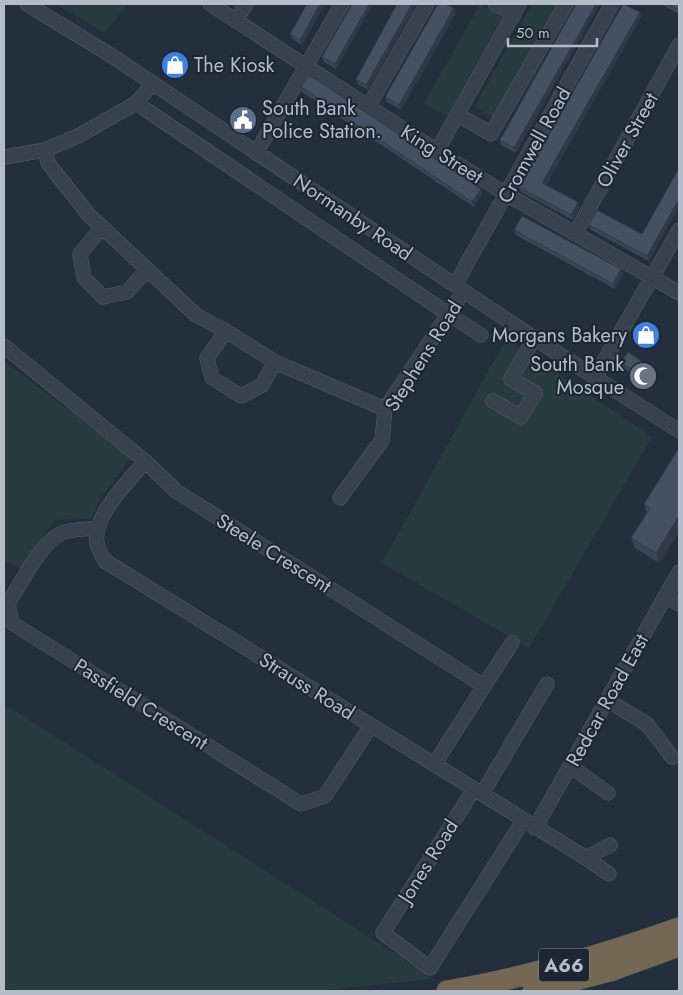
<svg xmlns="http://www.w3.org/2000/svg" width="683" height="995" font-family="Jost,sans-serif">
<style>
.green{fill:#263c3f}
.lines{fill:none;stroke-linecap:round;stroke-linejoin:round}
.minor-casing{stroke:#565f6c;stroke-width:15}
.highway-casing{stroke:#434c59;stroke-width:22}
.minor{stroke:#38414e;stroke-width:14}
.highway{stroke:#746855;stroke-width:21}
.wall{fill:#3b4654}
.shaded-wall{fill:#303945}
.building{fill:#455162;stroke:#303945}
.labels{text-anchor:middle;stroke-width:4;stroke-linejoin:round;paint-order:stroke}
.shield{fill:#1d2633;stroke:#878f9c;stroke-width:1}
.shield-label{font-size:19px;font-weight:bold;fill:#b4bcc9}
.poi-label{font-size:20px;fill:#b4bcc9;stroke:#1d2633;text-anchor:start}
.street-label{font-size:20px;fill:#b4bcc9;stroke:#1d2633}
</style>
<rect width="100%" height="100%" fill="#242f3e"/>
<path class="green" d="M 56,4 L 128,4 L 105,33 Z
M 480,4 L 502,17 L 447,116 L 424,104 Z
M 532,4 L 561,4 L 496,120 L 474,107 Z
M 506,339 L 652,437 L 529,648 L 382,563 Z
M 4,361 L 131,457 L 101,498 L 91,519 L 55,520 L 21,568 L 4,561 Z
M 4,704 L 429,975 L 431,979 L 318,991 L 34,991 L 4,989 Z"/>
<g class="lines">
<defs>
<path id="minor" d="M 27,4 L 112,56 L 534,338 L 679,431
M 210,4 L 437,151 L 506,194 L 679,293
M 495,4 L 514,14
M 236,20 L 246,4
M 136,103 L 448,314 L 481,335
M 368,107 L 427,4
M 457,114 L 491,134 L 566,4
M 45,150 L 48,163 L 88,214 L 196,315 L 226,331 L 275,362 L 385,409
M 437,151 L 519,4
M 256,153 L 342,4
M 4,157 L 45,150 L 80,135 L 136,103 L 153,83
M 102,227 L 80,254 L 84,278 L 103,297 L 127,292 L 147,270
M 575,234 L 679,45
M 455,285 L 612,4
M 226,331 L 207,358 L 212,378 L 241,396 L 262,385 L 275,362
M 4,346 L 145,461 L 176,491 L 484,686 L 434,765
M 595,377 L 679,230
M 493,401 L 521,417 L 535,393 L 511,379 L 534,338
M 145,461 C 128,483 93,514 97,543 C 98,549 102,556 105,561 L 586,858 L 609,874
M 340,498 L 382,440 L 385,409 L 464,291
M 98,528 C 88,529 71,529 62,533 C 41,542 20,584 8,604 L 12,623 L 301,804 L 325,796 L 371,726
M 666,597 L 679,604
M 484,686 L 512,643
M 607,700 L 647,724 L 672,757
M 570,766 L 608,793
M 474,789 L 383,933 L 430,968 L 523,821
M 482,794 L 547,684
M 535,828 L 679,572
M 586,858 L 610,845"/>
<path id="highway" d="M 447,991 C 526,978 603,955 679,928
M 533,991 L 613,970 L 679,946"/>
</defs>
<use href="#minor" class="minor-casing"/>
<use href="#highway" class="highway-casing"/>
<use href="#minor" class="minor"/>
<use href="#highway" class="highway"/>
</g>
<path class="wall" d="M 307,4 L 325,4 L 302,45 L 292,39 L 290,34 Z
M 352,4 L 373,4 L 336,69 L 324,62 L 322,57 Z
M 397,4 L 368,90 L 358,84 L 356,79 Z
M 576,4 L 516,153 L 501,145 L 500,140 Z
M 661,4 L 679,4 L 679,14 Z
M 640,12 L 641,17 L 546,185 L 578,202 L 580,207 L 573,220 L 521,192 L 519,187 Z
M 456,13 L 401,110 L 387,102 L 385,97 Z
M 301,87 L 482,194 L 474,207 L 302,92 Z
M 589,225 L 642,234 L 649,261 L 591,230 Z
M 514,230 L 623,274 L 615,289 L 516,235 Z
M 621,363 L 644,367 L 638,377 L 623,368 Z
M 679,448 L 679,532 L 659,563 L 635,548 L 631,538 L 647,513 L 644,504 Z"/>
<path class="shaded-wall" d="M 320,4 L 325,4 L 302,45 L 300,40 Z
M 369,4 L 373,4 L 336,69 L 335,64 Z
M 412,4 L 417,4 L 368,90 L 366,85 Z
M 596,4 L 600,4 L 516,153 L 514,148 Z
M 454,8 L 456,13 L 401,110 L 399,105 Z
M 640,12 L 641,17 L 544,188 L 542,183 Z
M 481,189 L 482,194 L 474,207 L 472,202 Z
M 679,199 L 679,207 L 649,261 L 647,256 Z
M 578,202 L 580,207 L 573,220 L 571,215 Z
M 621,269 L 623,274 L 615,289 L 613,284 Z
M 643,362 L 644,367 L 638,377 L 636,372 Z
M 679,516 L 679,532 L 659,563 L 656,553 Z"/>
<path class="building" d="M 307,4 L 320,4 L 300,40 L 290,34 Z
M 352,4 L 369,4 L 335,64 L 322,57 Z
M 397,4 L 412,4 L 366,85 L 356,79 Z
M 438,4 L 445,4 L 454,8 L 399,105 L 385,97 Z
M 576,4 L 596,4 L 514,148 L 500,140 Z
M 623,4 L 640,12 L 542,183 L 578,202 L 571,215 L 519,187 Z
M 668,4 L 679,4 L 679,10 Z
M 309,75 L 481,189 L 472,202 L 301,87 Z
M 679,168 L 679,199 L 647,256 L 589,225 L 597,210 L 642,234 Z
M 522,216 L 621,269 L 613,284 L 514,230 Z
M 628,352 L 643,362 L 636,372 L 621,363 Z
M 679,448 L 679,516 L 656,553 L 631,538 L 650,508 L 644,504 Z"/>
<defs>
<symbol id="shop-disc" viewBox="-11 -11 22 22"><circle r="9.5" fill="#3f7fe0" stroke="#1d2633"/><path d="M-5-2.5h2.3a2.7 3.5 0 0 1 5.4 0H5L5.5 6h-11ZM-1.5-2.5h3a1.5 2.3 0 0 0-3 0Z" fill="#fff"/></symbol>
<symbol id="civic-disc" viewBox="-11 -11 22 22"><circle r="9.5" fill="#5c6f8a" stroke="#1d2633"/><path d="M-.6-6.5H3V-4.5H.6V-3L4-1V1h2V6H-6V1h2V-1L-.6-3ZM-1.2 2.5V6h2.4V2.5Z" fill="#fff"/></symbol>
<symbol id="mosque-disc" viewBox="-11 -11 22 22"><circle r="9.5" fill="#6b7280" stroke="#1d2633"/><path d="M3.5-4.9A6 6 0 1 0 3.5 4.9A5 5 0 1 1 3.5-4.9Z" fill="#fff"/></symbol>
</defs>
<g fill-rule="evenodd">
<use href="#shop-disc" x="159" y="49" width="32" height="32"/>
<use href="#civic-disc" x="227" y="104" width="32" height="32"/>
<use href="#shop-disc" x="630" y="319" width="32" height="32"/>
<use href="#mosque-disc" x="627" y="360" width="32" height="32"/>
</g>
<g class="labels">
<rect class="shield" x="539" y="948.5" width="50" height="33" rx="4"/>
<g class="shield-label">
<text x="564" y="972">A66</text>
</g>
<g class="poi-label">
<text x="194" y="72">The Kiosk</text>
<text x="262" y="115">South Bank<tspan x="262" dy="23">Police Station.</tspan></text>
<text x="627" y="342" text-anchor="end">Morgans Bakery</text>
<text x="624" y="371" text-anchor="end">South Bank<tspan x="624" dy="23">Mosque</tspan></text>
</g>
<g class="street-label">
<text transform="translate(627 140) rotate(-61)" y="7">Oliver Street</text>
<text transform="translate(534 145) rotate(-61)" y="7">Cromwell Road</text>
<text transform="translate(442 154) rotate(32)" y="7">King Street</text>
<text transform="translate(353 217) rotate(34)" y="7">Normanby Road</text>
<text transform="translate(423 356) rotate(-58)" y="7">Stephens Road</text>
<text transform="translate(274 553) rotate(32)" y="7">Steele Crescent</text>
<text transform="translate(307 686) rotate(32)" y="7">Strauss Road</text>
<text transform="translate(607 700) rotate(-61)" y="7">Redcar Road East</text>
<text transform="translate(141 704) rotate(32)" y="7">Passfield Crescent</text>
<text transform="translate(428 861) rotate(-58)" y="7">Jones Road</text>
</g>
</g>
<rect width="683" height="995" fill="none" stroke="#b4bcc9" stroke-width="10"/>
<path d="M508 38v8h89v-8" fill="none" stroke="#b4bcc9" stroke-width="2.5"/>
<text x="516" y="38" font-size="15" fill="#b4bcc9" stroke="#1d2633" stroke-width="4" paint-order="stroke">50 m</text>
</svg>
